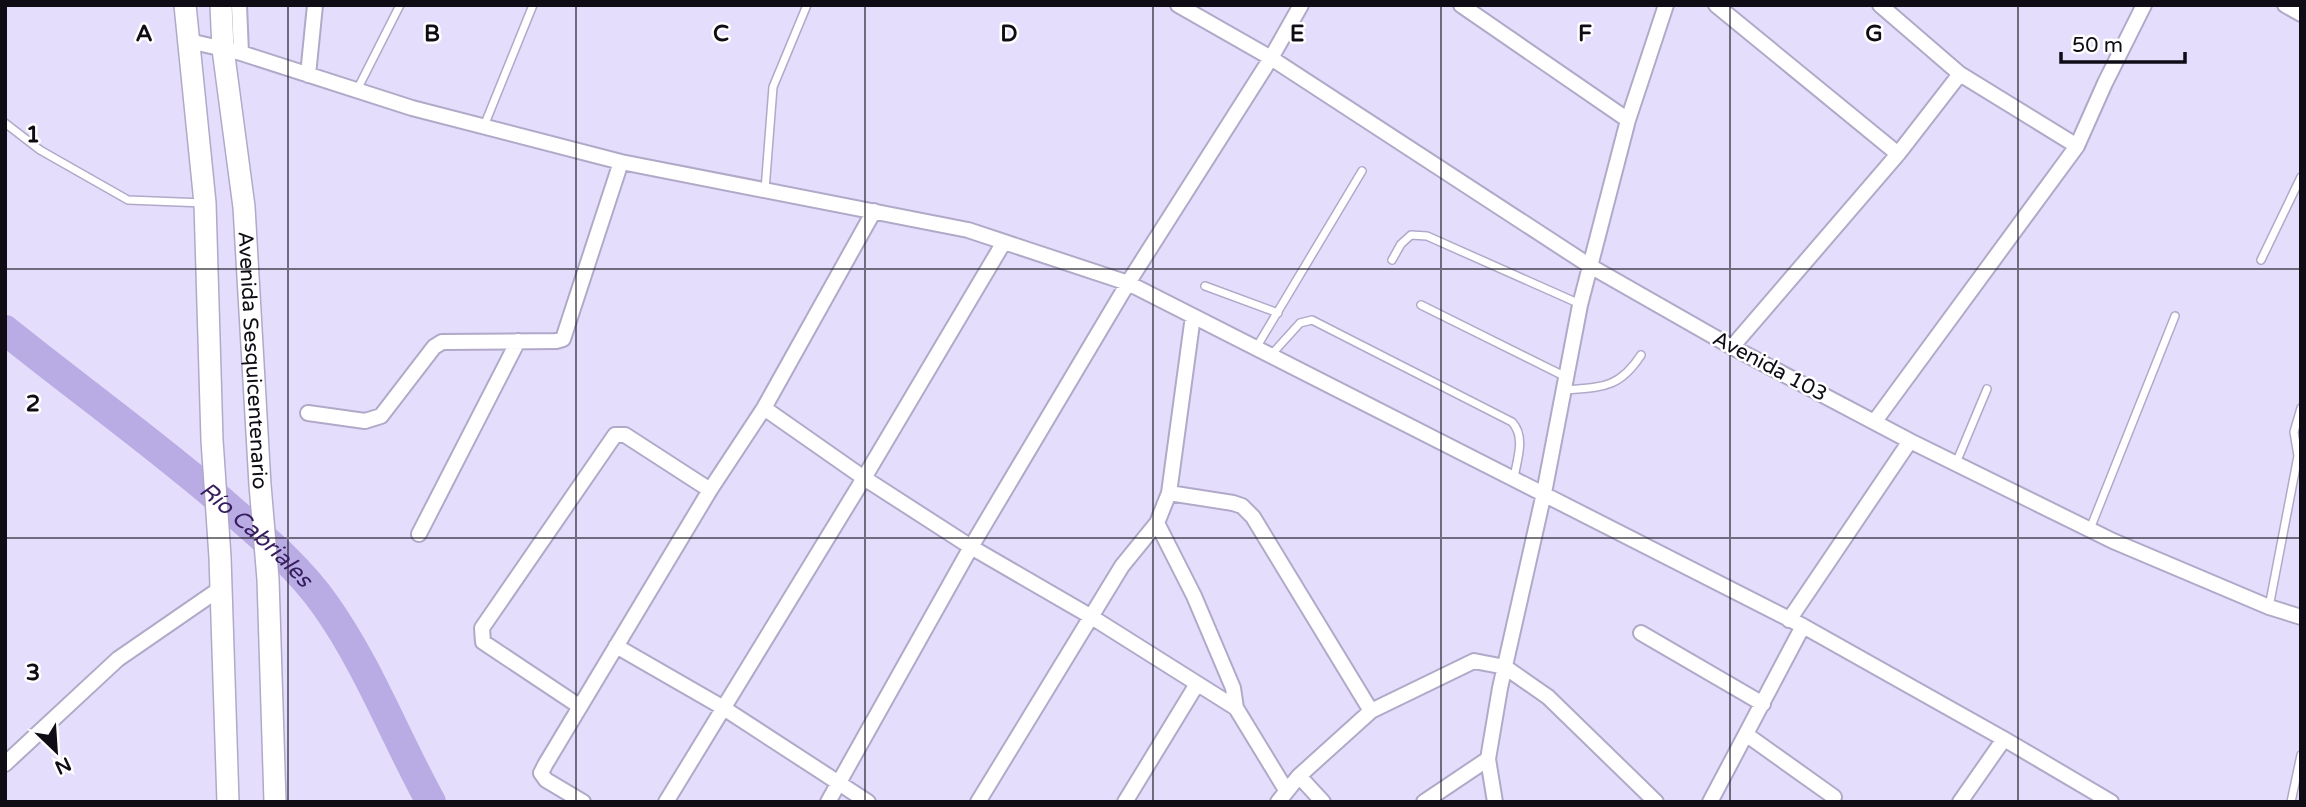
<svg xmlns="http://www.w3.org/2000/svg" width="2306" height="807" font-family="'Varela Round',sans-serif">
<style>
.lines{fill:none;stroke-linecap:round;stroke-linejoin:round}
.river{stroke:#b9abe3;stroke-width:30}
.service-casing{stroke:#b1a9c8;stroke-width:10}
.minor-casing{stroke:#b1a9c8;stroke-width:18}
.secondary-casing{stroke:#b1a9c8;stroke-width:24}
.service{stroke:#fff;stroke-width:7}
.minor{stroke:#fff;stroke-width:14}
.secondary{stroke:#fff;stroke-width:21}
.grid{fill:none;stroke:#0f0c16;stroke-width:2;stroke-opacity:0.55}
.labels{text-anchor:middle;stroke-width:5;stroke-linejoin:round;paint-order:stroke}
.street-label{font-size:21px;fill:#0f0c16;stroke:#fff}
.water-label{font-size:23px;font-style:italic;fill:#361d5f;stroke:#fff}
.grid-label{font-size:23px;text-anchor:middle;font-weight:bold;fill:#0f0c16;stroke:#fff;stroke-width:5;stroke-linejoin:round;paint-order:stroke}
</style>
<rect width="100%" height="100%" fill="#e4ddfc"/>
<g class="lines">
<path class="river" id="s1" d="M 5,330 C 77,388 151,441 221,501 C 258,533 298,566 326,606 C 369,667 395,737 431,802"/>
<defs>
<path id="service" d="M 357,90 L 400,5
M 5,123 L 40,150 L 128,200 L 204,203
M 484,126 L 533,5
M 765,190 L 773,87 L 807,5
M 1392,260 L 1401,244 L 1411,235 L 1427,236 L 1580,304
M 2261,260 L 2301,177
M 1205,286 L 1278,313
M 1421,305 L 1566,377
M 1256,348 L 1362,171
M 1271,355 L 1300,323 L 1312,320 L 1512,422 C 1526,437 1517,459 1514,478
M 1565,390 C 1601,387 1619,389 1641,355
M 1956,463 L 1987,389
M 2090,529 L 2175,316
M 2269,607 L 2298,456 L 2294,432 L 2301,408
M 2291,802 L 2301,755"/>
<path id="minor" d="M 239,5 L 241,53
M 1178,5 L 1271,58 L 1590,266 L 1732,347 L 1910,441 L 2113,541 L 2269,607 L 2301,617
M 1461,5 L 1628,120
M 1716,5 L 1898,154
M 1880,5 L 1960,74 L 2077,146
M 2285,5 L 2301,14
M 189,41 L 241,53 L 412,108 L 621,162 L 968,230 L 1128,283 L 1803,626 L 2004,739 L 2111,802
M 308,75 L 315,5
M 1732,347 L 1898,154 L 1960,74
M 764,408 L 864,478 L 971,547 L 1090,616 L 1236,708 L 1286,790
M 308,413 L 365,421 L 381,416 L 434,347 L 442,342 L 556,341 L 563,339 L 621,162
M 1875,421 L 2077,146 L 2105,83 L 2144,5
M 1169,493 L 1233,503 L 1242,506 L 1253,517 L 1371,711
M 1157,523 L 1194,596 L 1233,688 L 1236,708
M 419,534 L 518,341
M 1789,620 L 1910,441
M 1641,633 L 1763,704
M 616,646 L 722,707 L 868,802
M 579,706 L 483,642 L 482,628 L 615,435 L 625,435 L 710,490
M 1747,735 L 1834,797
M 5,764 L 118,659 L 221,588
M 1299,776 L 1323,802
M 583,802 L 546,780 L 541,773 L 545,765 L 710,490 L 764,408 L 874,211
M 666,802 L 864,478 L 1004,242
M 828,802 L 971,547 L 1128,283 L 1271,58 L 1301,5
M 978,802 L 1122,566 L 1157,523 L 1169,493 L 1193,316
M 1125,802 L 1197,684
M 1278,802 L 1299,776 L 1371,711 L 1474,661 L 1505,667 L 1548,697 L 1656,802
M 1424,802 L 1488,759
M 1495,802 L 1488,759 L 1500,688 L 1544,493 L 1580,305 L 1628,120 L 1666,5
M 1710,802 L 1803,626
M 1960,802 L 2004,739"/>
<g id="secondary">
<path d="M 185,5 L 205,203 L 212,440 L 220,557 L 228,802"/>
<path id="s2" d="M 221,5 L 223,49 L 244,207 L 260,485 L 268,579 L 275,802"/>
</g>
</defs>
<use href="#service" class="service-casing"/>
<use href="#minor" class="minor-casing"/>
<use href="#secondary" class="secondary-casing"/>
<use href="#service" class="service"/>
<use href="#minor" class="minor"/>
<use href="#secondary" class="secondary"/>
</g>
<path class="grid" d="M 288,5 L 288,802M 576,5 L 576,802M 865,5 L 865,802M 1153,5 L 1153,802M 1441,5 L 1441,802M 1730,5 L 1730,802M 2018,5 L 2018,802M 5,269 L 2301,269M 5,538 L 2301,538"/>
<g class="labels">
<g class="street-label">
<text dy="7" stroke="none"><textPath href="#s2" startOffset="357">Avenida Sesquicentenario</textPath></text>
<text transform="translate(1770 366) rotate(28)" y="7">Avenida 103</text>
</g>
<g class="water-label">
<text dy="8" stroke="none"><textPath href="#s1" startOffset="324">Río Cabriales</textPath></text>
</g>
</g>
<g class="grid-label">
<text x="144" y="41">A</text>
<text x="432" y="41">B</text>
<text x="721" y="41">C</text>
<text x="1009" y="41">D</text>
<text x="1297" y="41">E</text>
<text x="1585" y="41">F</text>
<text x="1874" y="41">G</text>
<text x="33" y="142">1</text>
<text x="33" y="411">2</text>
<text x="33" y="680">3</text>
</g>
<rect width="2306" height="807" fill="none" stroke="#0f0c16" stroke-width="14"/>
<g transform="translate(56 751) rotate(155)" stroke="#ffffff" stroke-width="5" paint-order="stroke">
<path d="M0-5L12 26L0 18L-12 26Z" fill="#0f0c16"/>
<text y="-10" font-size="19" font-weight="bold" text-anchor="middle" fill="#0f0c16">N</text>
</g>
<path d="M2061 52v10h124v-10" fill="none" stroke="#0f0c16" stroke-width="3.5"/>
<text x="2072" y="52" font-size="21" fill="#0f0c16" stroke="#ffffff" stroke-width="5" paint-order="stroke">50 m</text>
</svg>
